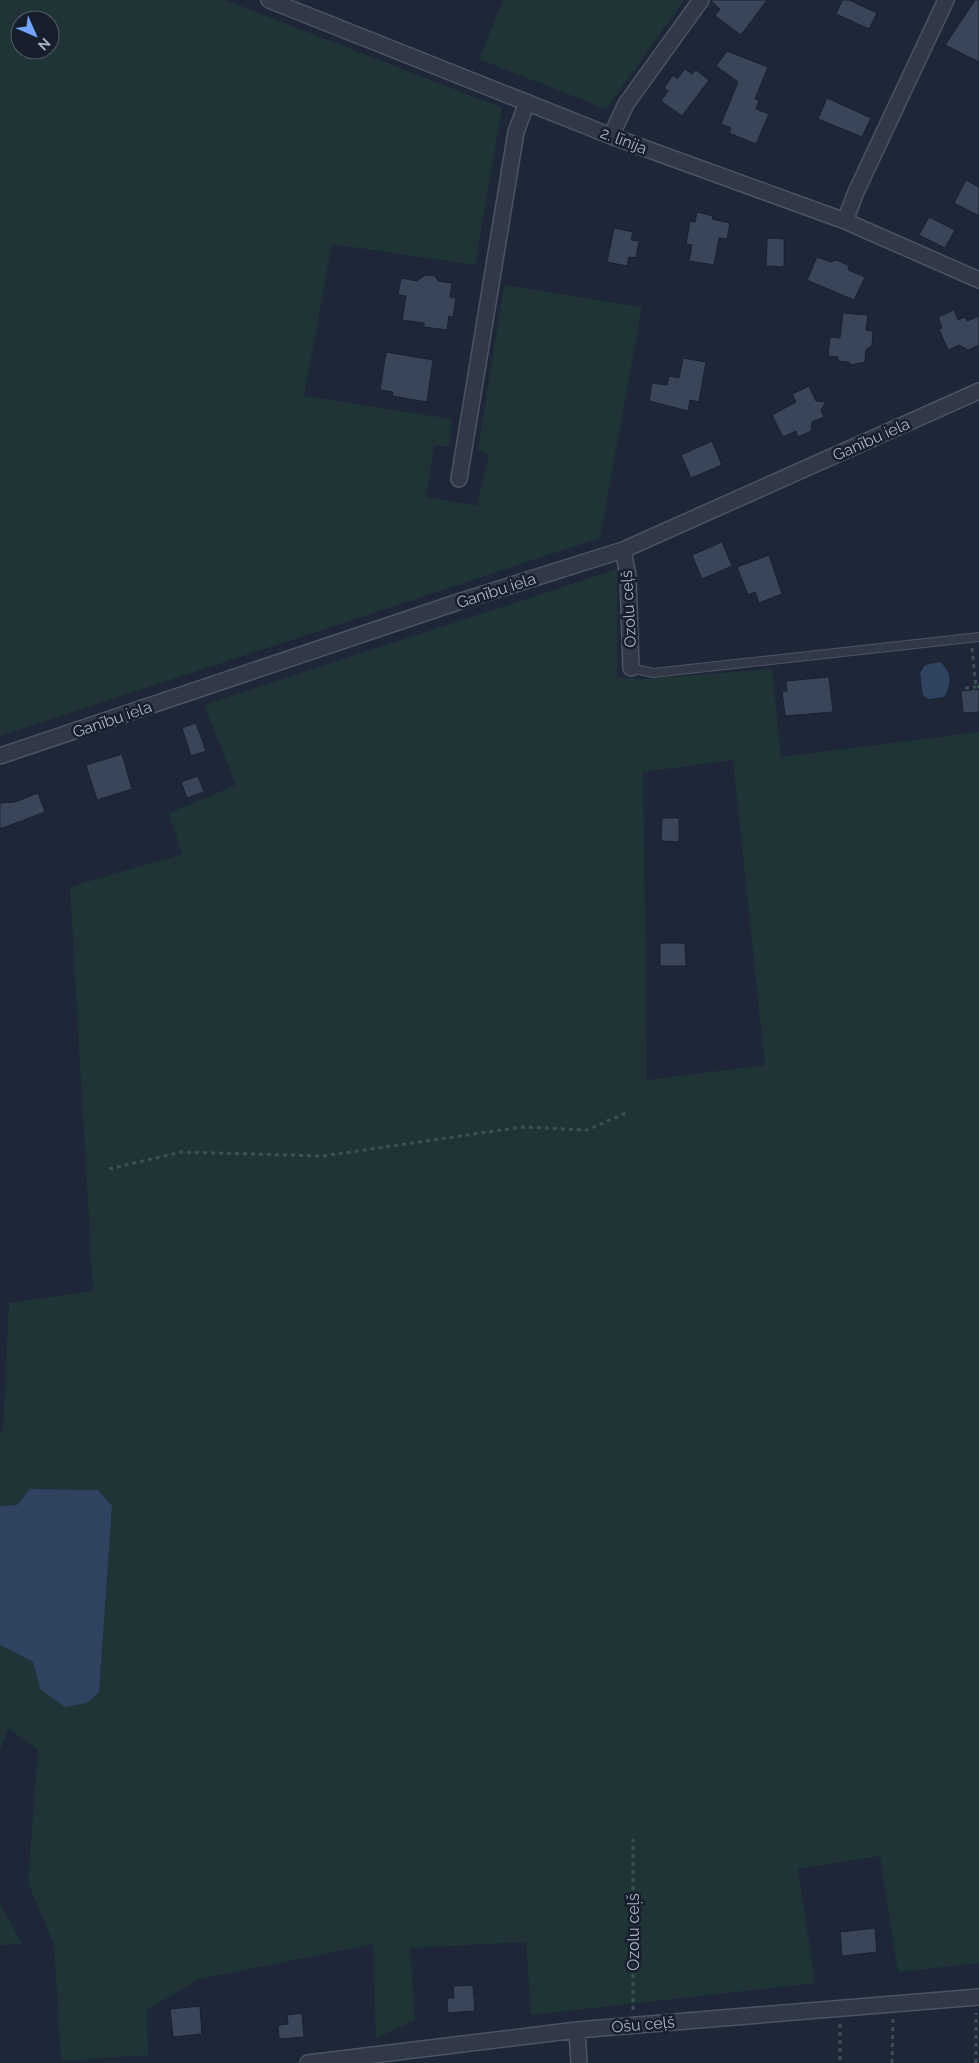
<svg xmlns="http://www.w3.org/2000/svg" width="979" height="2063" font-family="Raleway,sans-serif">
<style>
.green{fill:#203438;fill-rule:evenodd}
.water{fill:#2f4260}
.building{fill:#394558;stroke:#19212e}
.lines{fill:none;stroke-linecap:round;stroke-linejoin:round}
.lane-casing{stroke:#4c5463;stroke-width:10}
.street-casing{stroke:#4c5463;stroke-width:18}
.path{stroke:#3a5053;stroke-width:3;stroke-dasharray:4 4;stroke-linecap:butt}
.lane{stroke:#313947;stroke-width:8}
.street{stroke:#313947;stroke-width:15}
.labels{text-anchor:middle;stroke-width:5;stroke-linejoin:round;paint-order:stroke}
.street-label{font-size:16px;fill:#abb4c5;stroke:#171f2c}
</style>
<rect width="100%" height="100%" fill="#1e2737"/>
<path class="green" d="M 0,0 L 225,0 L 502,108 L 475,265 L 332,244 L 304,396 L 452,419 L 449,446 L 434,446 L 426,497 L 477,506 L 489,454 L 478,450 L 504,285 L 642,307 L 600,538 L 0,736 ZM 20,20 L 50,20 L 50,50 L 20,50 Z
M 503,0 L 684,0 L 606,109 L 479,59 Z
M 617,569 L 617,678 L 644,679 L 772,669 L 781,757 L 979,732 L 979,1963 L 898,1972 L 880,1856 L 798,1869 L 815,1983 L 531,2015 L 526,1942 L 410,1948 L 415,2020 L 376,2038 L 373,1944 L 199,1979 L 147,2010 L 148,2055 L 61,2061 L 54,1945 L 28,1883 L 38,1750 L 8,1728 L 0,1750 L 0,1645 L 33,1662 L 40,1689 L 98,1490 L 30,1489 L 17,1505 L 0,1506 L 0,1432 L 3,1431 L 9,1303 L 93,1291 L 70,887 L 182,854 L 169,813 L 236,785 L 204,705 ZM 733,760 L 765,1065 L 647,1080 L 643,772 Z
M 0,1903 L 22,1944 L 0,1945 Z"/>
<path class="water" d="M 940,662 C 952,672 952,684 944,697 L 928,699 L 923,695 L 920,673 L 925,665 Z
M 30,1489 L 98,1490 L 112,1506 L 99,1692 L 87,1703 L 65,1707 L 40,1689 L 33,1662 L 0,1645 L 0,1506 L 17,1505 Z"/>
<path class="building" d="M 710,0 L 767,0 L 741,35 L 715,16 L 720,9 Z
M 842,0 L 849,0 L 877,13 L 869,29 L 836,14 Z
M 975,0 L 979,0 L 979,62 L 945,45 Z
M 727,51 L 768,67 L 755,99 L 759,100 L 756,109 L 769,114 L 756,144 L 729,133 L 731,128 L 721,124 L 738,82 L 716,66 Z
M 685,69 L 692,74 L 696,70 L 709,80 L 682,116 L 661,101 L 668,91 L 664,88 L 673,75 L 677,79 Z
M 827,98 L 871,118 L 862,137 L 818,119 Z
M 966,180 L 979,187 L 979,216 L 954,203 Z
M 697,212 L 713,216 L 712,219 L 730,223 L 727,239 L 719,238 L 714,265 L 689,261 L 692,245 L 686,244 L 690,221 L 695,222 Z
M 929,217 L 955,230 L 945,248 L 919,235 Z
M 614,228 L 633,232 L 631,240 L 639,241 L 636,258 L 629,257 L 627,266 L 607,262 Z
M 767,238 L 784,239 L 784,267 L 766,266 Z
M 817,257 L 831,262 L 837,260 L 849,266 L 848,270 L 865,277 L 854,300 L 807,280 Z
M 425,275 L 435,276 L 438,281 L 452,283 L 450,297 L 456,298 L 453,317 L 449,316 L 447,330 L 424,327 L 424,323 L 402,320 L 406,296 L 398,295 L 401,278 L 417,281 Z
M 954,310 L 958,320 L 965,317 L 967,321 L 979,316 L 979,345 L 968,350 L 959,345 L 948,350 L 939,329 L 942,328 L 938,317 Z
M 843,313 L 868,315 L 866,330 L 873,331 L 872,345 L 866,350 L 865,362 L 852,365 L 848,362 L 838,361 L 838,357 L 828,356 L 830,337 L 840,338 Z
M 386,352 L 433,360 L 427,402 L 392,396 L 393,392 L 380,390 Z
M 683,358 L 706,362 L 699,402 L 690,400 L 688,411 L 649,401 L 652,383 L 667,385 L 669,376 L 679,378 Z
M 809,386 L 816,401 L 826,402 L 821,410 L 824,417 L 812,422 L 811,431 L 798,437 L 796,431 L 783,437 L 772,415 L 796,402 L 792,394 Z
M 712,441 L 722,465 L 691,478 L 681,455 Z
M 722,542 L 732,566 L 702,579 L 692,555 Z
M 769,555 L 782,594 L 759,603 L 755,592 L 748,595 L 737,567 Z
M 829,677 L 833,712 L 785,716 L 782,691 L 787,691 L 786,681 Z
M 979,689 L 979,712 L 963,713 L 961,691 Z
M 196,723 L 206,751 L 191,756 L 182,728 Z
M 122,754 L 132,789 L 97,800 L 86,765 Z
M 198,776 L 204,792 L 187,798 L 181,782 Z
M 38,793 L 45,812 L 0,829 L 0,803 L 15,802 Z
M 662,818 L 679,818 L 679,842 L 661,841 Z
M 660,943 L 685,943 L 686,966 L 660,966 Z
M 875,1928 L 877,1952 L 842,1956 L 840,1932 Z
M 473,1985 L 475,2011 L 448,2013 L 447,1998 L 454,1998 L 453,1986 Z
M 200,2006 L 202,2034 L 173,2037 L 170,2009 Z
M 302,2013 L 304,2037 L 279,2039 L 278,2025 L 288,2024 L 287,2015 Z"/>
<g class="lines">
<defs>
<path id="lane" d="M 631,668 L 653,673 L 979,637"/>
<path id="street" d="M 269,0 L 611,136 L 845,221 L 979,280
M 611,136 L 626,104 L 701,0
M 845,221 L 856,192 L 946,0
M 459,479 L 516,132 L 527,102
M 623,550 L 628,576 L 631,668
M 0,756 L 461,601 L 623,550 L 979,391
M 577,2030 L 579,2063
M 308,2063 L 577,2030 L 979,1997"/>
</defs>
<use href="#lane" class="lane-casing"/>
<use href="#street" class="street-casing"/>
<path class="path" d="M 972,648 L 976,687 L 979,687
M 965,688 L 976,687
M 109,1169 L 181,1152 L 323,1156 L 522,1127 L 587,1130 L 628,1112
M 633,2010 L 633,1839
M 840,2024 L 840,2063
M 892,2063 L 893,2019
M 976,2063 L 976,2013"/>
<use href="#lane" class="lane"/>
<use href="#street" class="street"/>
</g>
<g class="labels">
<g class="street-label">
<text transform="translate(624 140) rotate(21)" y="6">2. līnija</text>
<text transform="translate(871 439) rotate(-24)" y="6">Ganību iela</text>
<text transform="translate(496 590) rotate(-18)" y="6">Ganību iela</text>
<text transform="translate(628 609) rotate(-93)" y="6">Ozolu ceļš</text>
<text transform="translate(112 719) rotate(-19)" y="6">Ganību iela</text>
<text transform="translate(633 1932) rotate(-90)" y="6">Ozolu ceļš</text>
<text transform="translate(643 2024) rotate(-5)" y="6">Ošu ceļš</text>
</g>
</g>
<g transform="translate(35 35) rotate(135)"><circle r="24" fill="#171f2c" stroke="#525b69"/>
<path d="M0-4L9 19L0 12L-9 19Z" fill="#76a5ff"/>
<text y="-8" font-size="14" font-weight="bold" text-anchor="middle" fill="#abb4c5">N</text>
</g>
</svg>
